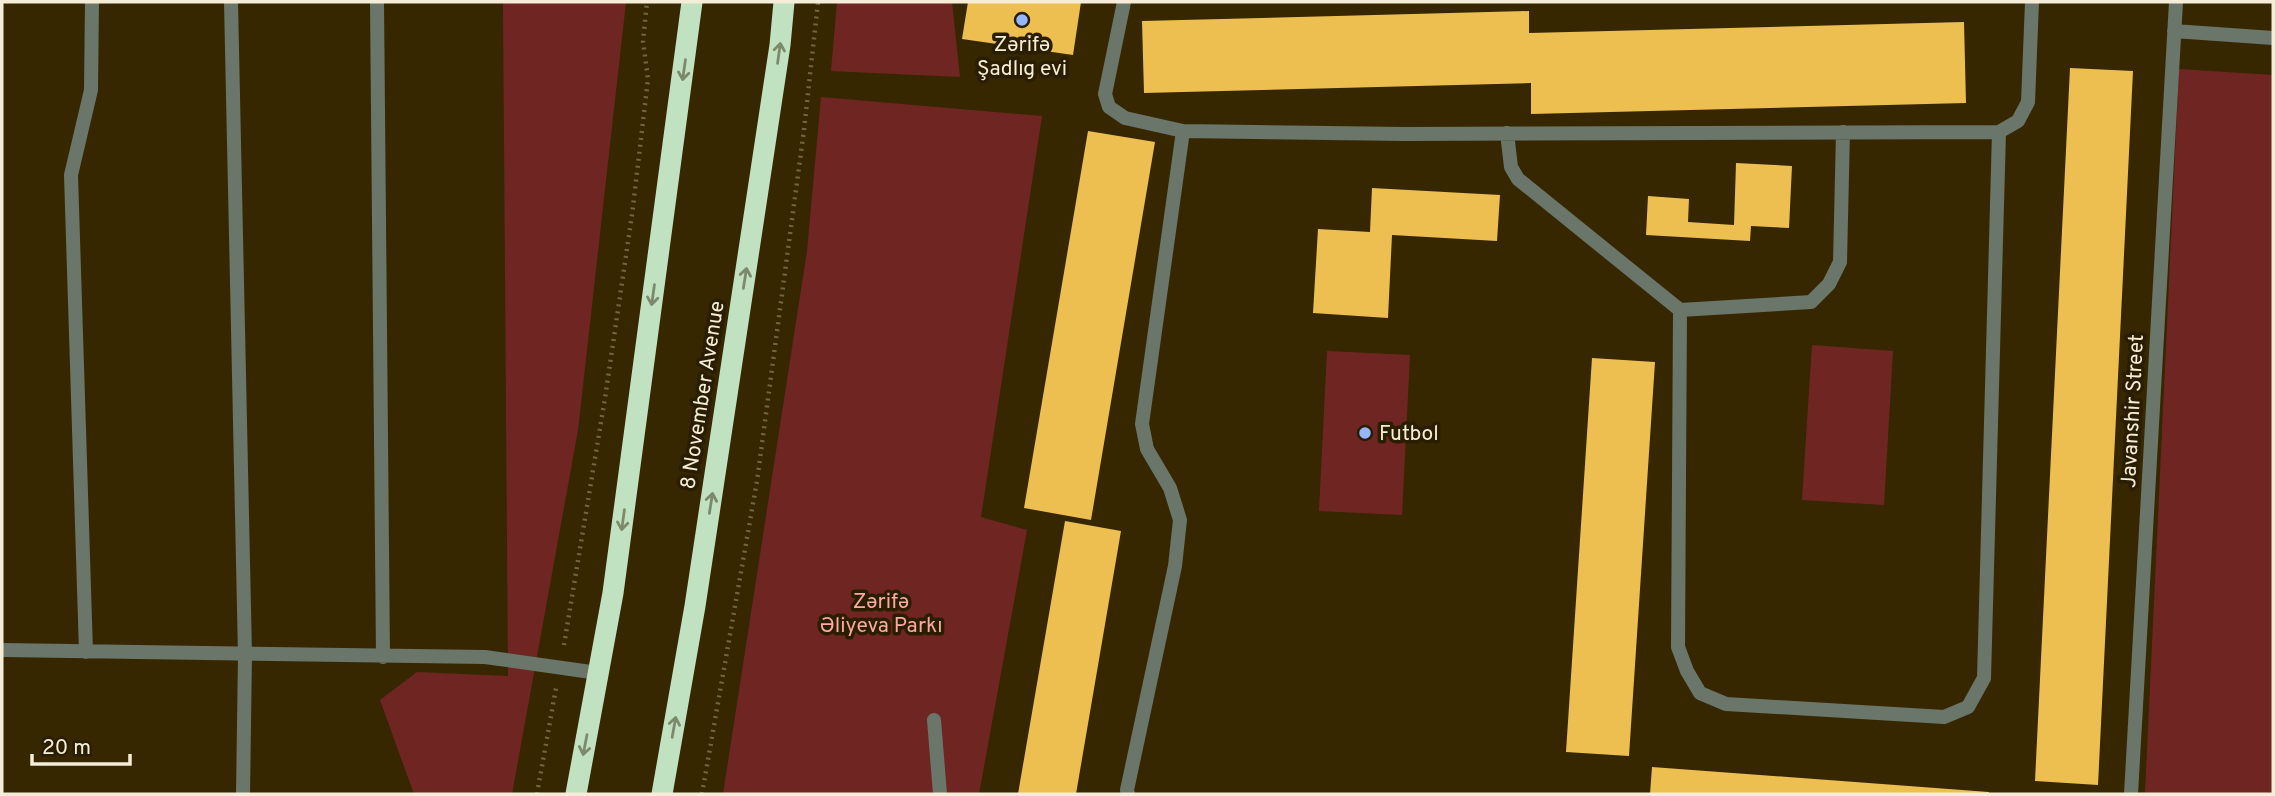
<svg xmlns="http://www.w3.org/2000/svg" width="2275" height="796" font-family="Overpass,sans-serif">
<style>
.green{fill:#6f2623}
.building{fill:#edbf51}
.lines{fill:none;stroke-linecap:round;stroke-linejoin:round}
.path{stroke:#736544;stroke-width:4.5;stroke-dasharray:2 5;stroke-linecap:butt}
.lane{stroke:#697669;stroke-width:14}
.street{stroke:#697669;stroke-width:14}
.highway{stroke:#c0e2c1;stroke-width:21}
.oneway{stroke:#7c8a6b}
.poi-dot{fill:#96b6fd;stroke:#2a1e02;stroke-width:2.5}
.labels{text-anchor:middle;stroke-width:7;stroke-linejoin:round;paint-order:stroke}
.poi-label{font-size:21px;fill:#f6edd8;stroke:#2a1e02}
.street-label{font-size:21px;fill:#f6edd8;stroke:#2a1e02}
.park-label{font-size:21px;fill:#fca9a1;stroke:#2a1e02}
</style>
<rect width="100%" height="100%" fill="#372700"/>
<path class="green" d="M 503,2 L 626,2 L 578,430 L 512,794 L 414,794 L 380,700 L 417,672 L 508,676 Z
M 837,2 L 952,2 L 960,77 L 831,71 Z
M 2179,69 L 2273,75 L 2273,794 L 2145,794 Z
M 821,97 L 1042,116 L 981,517 L 1027,530 L 979,794 L 723,794 L 807,251 Z
M 1812,345 L 1893,351 L 1884,505 L 1802,500 Z
M 1327,351 L 1410,355 L 1402,515 L 1319,511 Z"/>
<path class="building" d="M 968,2 L 1081,2 L 1073,55 L 962,39 Z
M 1529,11 L 1529,33 L 1964,22 L 1966,103 L 1531,114 L 1531,83 L 1144,93 L 1142,21 Z
M 2070,68 L 2133,71 L 2098,785 L 2035,781 Z
M 1088,131 L 1155,142 L 1091,520 L 1024,508 Z
M 1736,163 L 1792,166 L 1789,228 L 1751,226 L 1750,241 L 1646,235 L 1648,196 L 1689,199 L 1688,222 L 1734,225 Z
M 1372,188 L 1500,195 L 1497,241 L 1392,235 L 1388,318 L 1313,313 L 1318,229 L 1370,232 Z
M 1592,358 L 1655,362 L 1629,756 L 1566,752 Z
M 1065,521 L 1121,531 L 1076,794 L 1018,794 Z
M 1652,767 L 1989,792 L 1989,794 L 1650,794 Z"/>
<g class="lines">
<path class="path" d="M 564,645 L 605,398 L 632,215 L 648,79 L 643,41 L 647,2
M 537,794 L 556,688
M 702,794 L 757,481 L 804,130 L 818,2"/>
<path class="lane" d="M 1124,2 L 1105,94 L 1109,107 L 1125,118 L 1183,131 L 1405,134 L 1999,132 L 2018,121 L 2028,102 L 2032,2
M 1507,133 L 1511,167 L 1518,179 L 1680,310 L 1811,302 L 1829,284 L 1840,262 L 1843,132
M 1680,310 L 1678,647 L 1687,671 L 1700,693 L 1726,704 L 1944,717 L 1968,707 L 1984,678 L 1999,132
M 934,720 L 940,794
M 1128,794 L 1127,790 L 1175,566 L 1180,520 L 1170,488 L 1147,449 L 1142,424 L 1183,131"/>
<path class="street" d="M 231,2 L 245,655 L 243,794
M 377,2 L 383,657
M 2174,31 L 2273,38
M 2,650 L 485,657 L 598,673
M 86,652 L 71,175 L 91,90 L 92,2
M 2131,794 L 2176,2"/>
<path class="highway" d="M 576,794 L 613,593 L 692,2
M 662,794 L 695,606 L 780,45 L 784,2"/>
</g>
<defs><path id="oneway-shaft" d="M-6 0H5M1.5-3L5.5 0L1.5 3" fill="none" stroke-width="1.6" stroke-linecap="round" stroke-linejoin="round" transform="scale(1.75)"/></defs>
<g class="oneway">
<use href="#oneway-shaft" transform="translate(779 53) rotate(-82)"/>
<use href="#oneway-shaft" transform="translate(684 70) rotate(98)"/>
<use href="#oneway-shaft" transform="translate(745 278) rotate(-81)"/>
<use href="#oneway-shaft" transform="translate(653 295) rotate(98)"/>
<use href="#oneway-shaft" transform="translate(711 503) rotate(-81)"/>
<use href="#oneway-shaft" transform="translate(623 520) rotate(98)"/>
<use href="#oneway-shaft" transform="translate(674 727) rotate(-80)"/>
<use href="#oneway-shaft" transform="translate(585 745) rotate(101)"/>
</g>
<g class="poi-dot">
<circle cx="1022" cy="20" r="7"/>
<circle cx="1365" cy="433" r="7"/>
</g>
<g class="labels">
<g class="poi-label">
<text x="1022" y="51">Zərifə<tspan x="1022" dy="24">Şadlıg evi</tspan></text>
<text x="1379" y="440" text-anchor="start">Futbol</text>
</g>
<g class="street-label">
<text transform="translate(702 395) rotate(-81)" y="7">8 November Avenue</text>
<text transform="translate(2132 411) rotate(-87)" y="7">Javanshir Street</text>
</g>
<g class="park-label">
<text x="881" y="608">Zərifə<tspan x="881" dy="24">Əliyeva Parkı</tspan></text>
</g>
</g>
<rect width="2275" height="796" fill="none" stroke="#f6edd8" stroke-width="7"/>
<path d="M32 754v10h98v-10" fill="none" stroke="#f6edd8" stroke-width="3.5"/>
<text x="42" y="754" font-size="21" fill="#f6edd8" stroke="#2a1e02" stroke-width="5" paint-order="stroke">20 m</text>
</svg>
